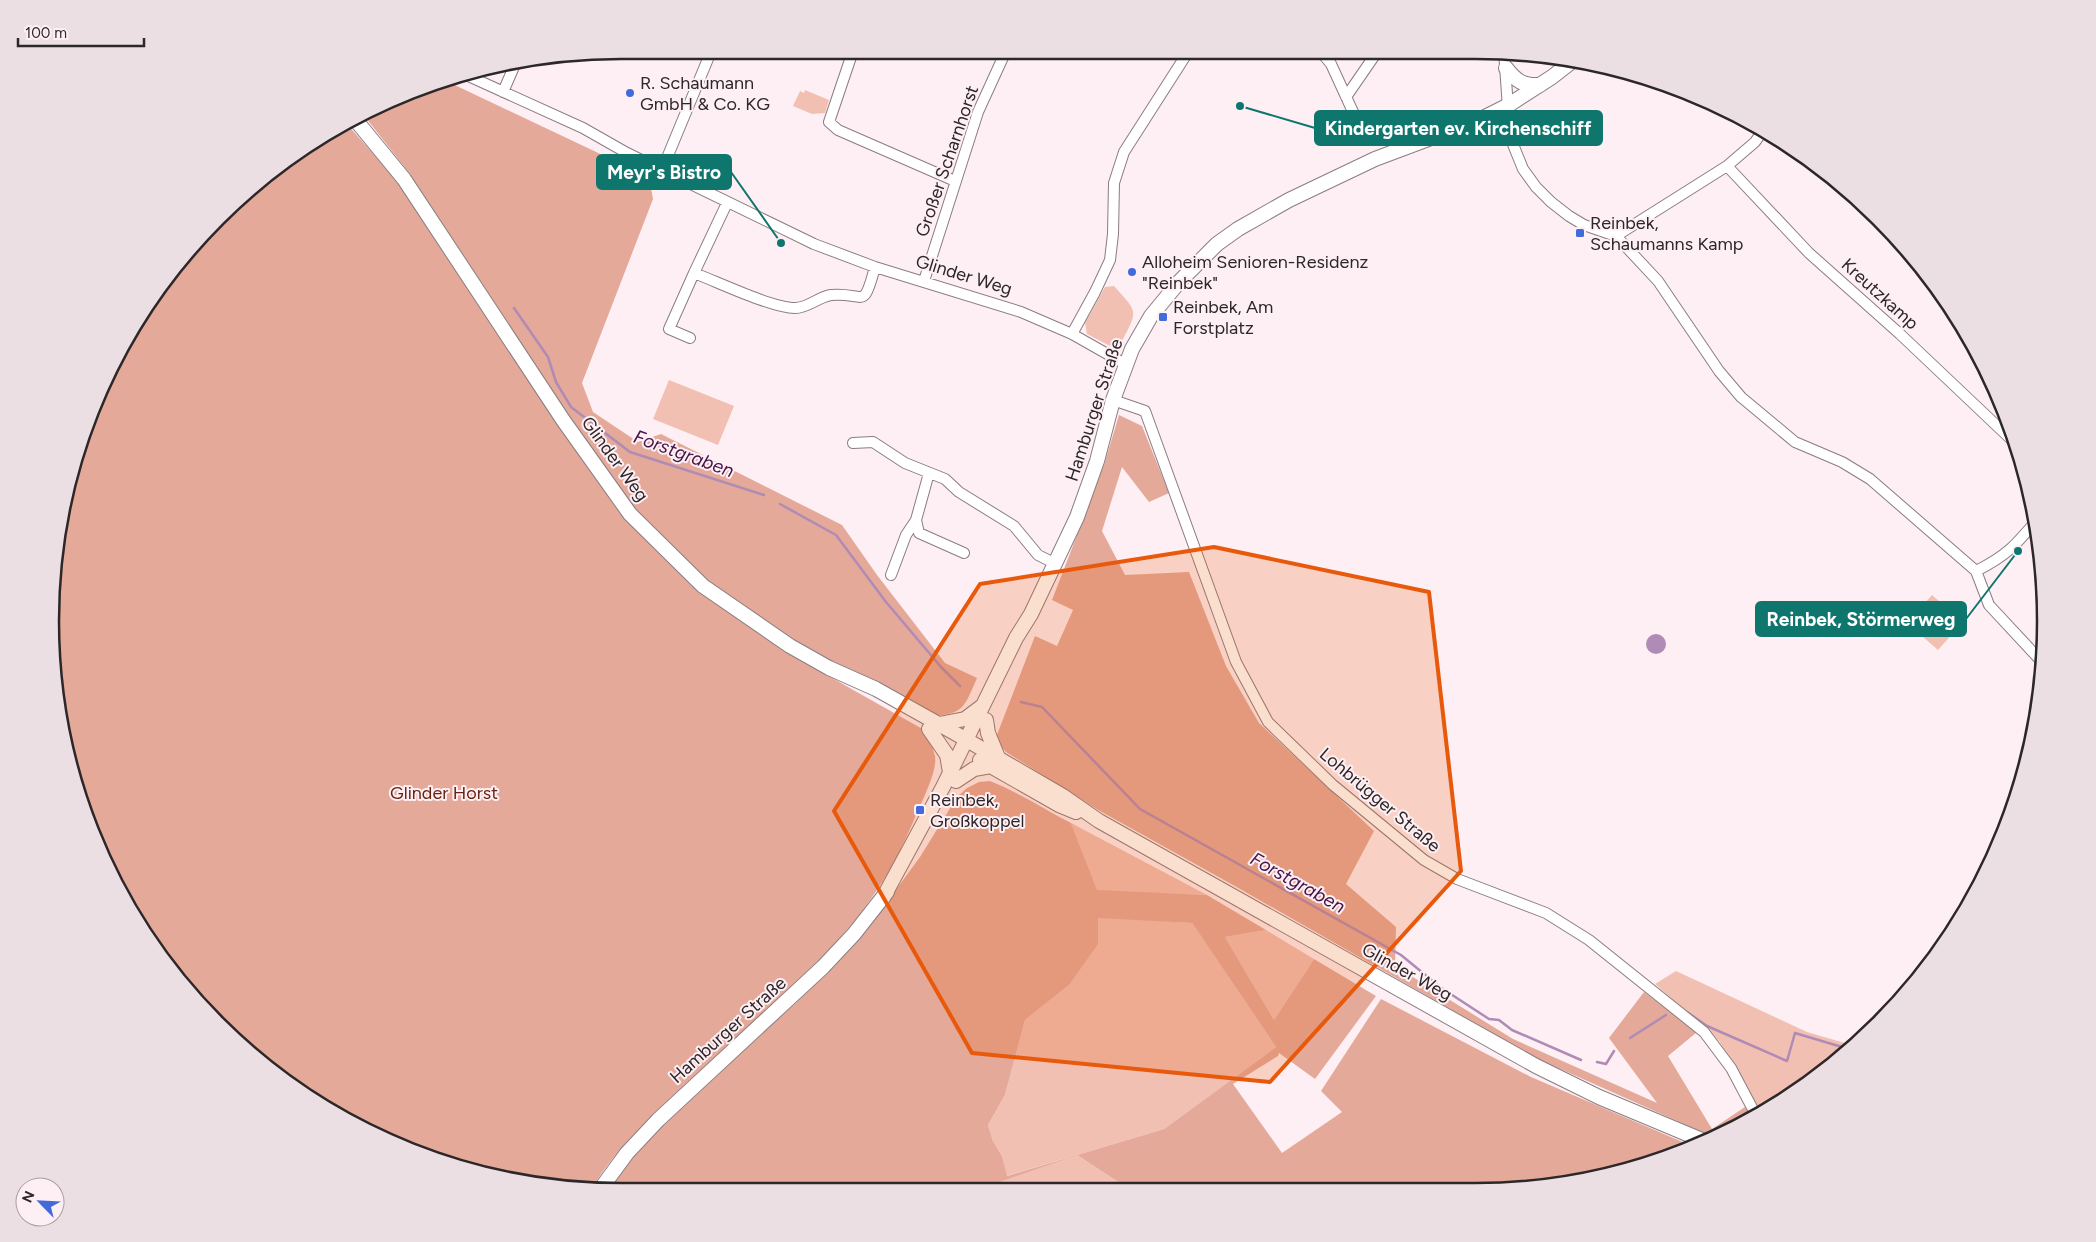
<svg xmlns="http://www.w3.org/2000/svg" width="2096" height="1242" font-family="Figtree,sans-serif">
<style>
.green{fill:#f2c0b3}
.forest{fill:#e4a999;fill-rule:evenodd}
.water{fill:#af8bb5}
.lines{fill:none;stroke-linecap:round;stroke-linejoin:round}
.stream{stroke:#af8bb5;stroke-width:2.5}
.street-casing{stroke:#8a7d81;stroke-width:12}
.secondary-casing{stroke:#8a7d81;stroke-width:16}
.street{stroke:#fff;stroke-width:10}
.secondary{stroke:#fff;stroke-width:14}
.marked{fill:#e8590c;fill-opacity:0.2;stroke:#e8590c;stroke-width:4;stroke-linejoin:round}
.poi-dot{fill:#416adb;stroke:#fdeff3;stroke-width:2}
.labels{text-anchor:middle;stroke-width:4;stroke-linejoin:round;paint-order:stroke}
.poi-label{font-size:18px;fill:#2c2728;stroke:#fdeff3;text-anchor:start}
.street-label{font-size:18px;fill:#2c2728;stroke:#fdeff3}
.park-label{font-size:18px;fill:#682310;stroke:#fdeff3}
.water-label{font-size:19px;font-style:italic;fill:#43154b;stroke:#fdeff3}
.rim{fill:none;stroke:#2c2728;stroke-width:2.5}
.leader{fill:none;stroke:#0f766e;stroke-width:2}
.callout-dot{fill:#0f766e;stroke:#fdeff3;stroke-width:2}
.callout{fill:#0f766e;stroke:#0f766e;stroke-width:2}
.callout-label{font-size:19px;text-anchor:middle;font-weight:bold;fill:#fff}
</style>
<rect width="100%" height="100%" fill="#fdeff3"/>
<path class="green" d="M 805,90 L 829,100 L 825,113 L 812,114 L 793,106 L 800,91 L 804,93 Z
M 1114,286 C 1137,312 1139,309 1122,341 L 1110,346 L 1087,334 L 1085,323 L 1105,287 Z
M 669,380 L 734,406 L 718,445 L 653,419 Z
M 1932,595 L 1963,622 L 1938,650 L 1907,623 Z
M 1071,823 L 1207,895 L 1097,891 Z
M 1098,917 L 1192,923 L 1276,1047 L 1164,1129 L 1077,1155 L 1132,1191 L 998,1191 L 1001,1182 L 1073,1156 L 1006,1176 L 1002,1156 L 993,1141 L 988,1125 L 1005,1095 L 1025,1020 L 1069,985 Z
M 1266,930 L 1314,959 L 1274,1020 L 1225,937 Z
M 1676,971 L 1807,1032 L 1855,1046 L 1761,1115 L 1719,1041 L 1655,984 Z"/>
<path class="forest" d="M 442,79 L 649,177 L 653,199 L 582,383 L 593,412 L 638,442 L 661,434 L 842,525 L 877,575 L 945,663 L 977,678 C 964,707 965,714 931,716 L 794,640 L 707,580 L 635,509 L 569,416 L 410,174 L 362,113 Z
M 346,123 L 399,183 L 557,424 L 624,518 L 698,591 L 786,652 L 926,731 C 929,739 933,748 935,756 C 938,771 920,805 914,820 C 903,845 892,868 877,890 C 829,962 757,1018 694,1076 C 656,1112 617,1146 590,1191 L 437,1162 L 304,1096 L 217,1025 L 168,968 L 126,906 L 80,805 L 61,732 L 50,621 L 55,546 L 80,438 L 109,368 L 168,274 L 274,168 Z
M 1119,415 L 1142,426 L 1169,493 L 1149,502 L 1122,467 L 1102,531 L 1125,575 L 1189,572 L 1226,666 L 1259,723 L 1374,831 L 1346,884 L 1396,927 L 1395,966 L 1513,1039 L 1657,1103 L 1609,1038 L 1644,992 L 1697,1032 L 1668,1056 L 1712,1129 L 1745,1107 L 1752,1119 L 1713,1137 L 1538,1059 L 1233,885 L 1100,811 L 1006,752 L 995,740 L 1035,636 L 1057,646 L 1073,610 L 1052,600 L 1104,465 Z
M 990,781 C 1018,792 1044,809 1071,823 L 1097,890 L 1207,895 L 1266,930 L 1225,937 L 1274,1020 L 1314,959 L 1376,996 L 1315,1079 L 1279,1053 L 1278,1056 L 1233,1084 L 1282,1153 L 1342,1112 L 1321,1091 L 1381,999 L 1531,1077 L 1692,1146 L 1658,1162 L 1513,1191 L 1132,1191 L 1077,1155 L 975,1191 L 607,1191 L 629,1161 L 661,1125 L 797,1002 L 865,932 L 920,857 L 957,797 L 967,788 L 979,782 ZM 1098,918 L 1192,923 L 1276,1047 L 1164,1129 L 1007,1176 L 1002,1156 L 993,1141 L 988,1125 L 1005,1095 L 1025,1020 L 1069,985 L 1098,944 Z"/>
<path class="water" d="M1646 644a10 10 0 1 1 20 0a10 10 0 1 1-20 0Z"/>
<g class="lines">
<path class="stream" d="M 514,308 L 548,357 L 556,382 L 571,407 L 630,452 L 764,495
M 780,504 L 836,535 L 886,602 L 941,667 L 960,686
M 1021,702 L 1042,707 L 1140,809 L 1401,955 L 1440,987 L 1489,1019 L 1499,1020 L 1512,1030 L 1581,1060
M 1687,1012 L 1707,1026 L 1787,1061 L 1795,1033 L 1852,1050
M 1630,1038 L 1666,1015
M 1597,1062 L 1606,1064 L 1614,1051"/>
<defs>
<path id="street" d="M 1504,51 L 1510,137 L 1523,169 L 1536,187 L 1551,202 L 1569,216 L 1584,225 L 1616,236 L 1658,281 L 1719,371 L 1741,397 L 1795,442 L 1842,462 L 1870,479 L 1976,571 L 1989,605 L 2042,662
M 1321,52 L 1331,64 L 1365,138
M 852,54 L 829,122 L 838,130 L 955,181
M 464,74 L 583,128 L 627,153 L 814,244 L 875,267 L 1021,312 L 1072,334 L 1125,364
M 503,92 L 516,62
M 1346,97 L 1377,52
M 1727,166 L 1809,253 L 1900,334 L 2015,443
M 662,170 L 710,54
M 727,203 L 694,273 C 718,282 772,308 795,308 C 808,308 818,297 831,295 C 865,292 863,312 875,267
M 1616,236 L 1727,166 L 1755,142 L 1762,132
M 924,281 L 978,112 L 1005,53
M 1072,334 L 1095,292 L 1110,260 L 1113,234 L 1114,183 L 1124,152 L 1188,52
M 690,338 L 669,329 L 694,273
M 1113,400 L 1145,411 L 1236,662 L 1268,722 L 1333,785 L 1424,860 L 1457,879 L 1546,913 L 1589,940 L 1704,1032 L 1731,1068 L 1757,1117
M 853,443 L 873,442 L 905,463 L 945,479 L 959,492 L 1014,526 L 1038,555 L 1054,563
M 916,520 L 919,533 L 964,553
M 1976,571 C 2006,556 2015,546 2036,521
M 891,575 L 906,535 L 916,520 L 929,473"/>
<path id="secondary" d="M 1506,68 C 1516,81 1523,86 1540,85
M 354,118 L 404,179 L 563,420 L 630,514 L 703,586 L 790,646 L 829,668 L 876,689 L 960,736 L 1063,796 L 1099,821 L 1536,1066 L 1599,1097 L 1704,1141
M 986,720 L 988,733 L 999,760
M 939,724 L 965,719 L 981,707
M 929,729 L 947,755 L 950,772
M 980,760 L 1059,805 L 1076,812
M 956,781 L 974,769 L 991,766
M 883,898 L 943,787 L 1016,638 L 1031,614 L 1077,517 L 1097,461 L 1113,400 L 1132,349 L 1151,316 L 1179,282 L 1217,244 L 1238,229 L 1289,200 L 1375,159 L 1479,120 L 1507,106 L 1552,77 L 1570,63
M 599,1191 L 627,1153 L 658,1120 L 823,967 L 854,934 L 887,892"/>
</defs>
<use href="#street" class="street-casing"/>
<use href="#secondary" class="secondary-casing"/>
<use href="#street" class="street"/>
<use href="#secondary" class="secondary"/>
</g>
<path class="marked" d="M 1214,547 L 1429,592 L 1461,871 L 1270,1082 L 972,1053 L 834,811 L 980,584 Z"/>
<g class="poi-dot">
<circle cx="630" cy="93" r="5"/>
<rect x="1575" y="228" width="10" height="10" rx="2.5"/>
<circle cx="1132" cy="272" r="5"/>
<rect x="1158" y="312" width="10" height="10" rx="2.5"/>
<rect x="915" y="805" width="10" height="10" rx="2.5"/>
</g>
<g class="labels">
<g class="poi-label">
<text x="640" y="89">R. Schaumann<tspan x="640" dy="21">GmbH &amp; Co. KG</tspan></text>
<text x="1590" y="229">Reinbek,<tspan x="1590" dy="21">Schaumanns Kamp</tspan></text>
<text x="1142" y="268">Alloheim Senioren-Residenz<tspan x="1142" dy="21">"Reinbek"</tspan></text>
<text x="1173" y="313">Reinbek, Am<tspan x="1173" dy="21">Forstplatz</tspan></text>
<text x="930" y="806">Reinbek,<tspan x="930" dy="21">Großkoppel</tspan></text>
</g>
<g class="street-label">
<text transform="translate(947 161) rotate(-71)" y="6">Großer Scharnhorst</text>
<text transform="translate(964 275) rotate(17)" y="6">Glinder Weg</text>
<text transform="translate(1880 294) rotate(42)" y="6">Kreutzkamp</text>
<text transform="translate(1094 410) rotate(-72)" y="6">Hamburger Straße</text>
<text transform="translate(615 459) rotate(54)" y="6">Glinder Weg</text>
<text transform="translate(1380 800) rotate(40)" y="6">Lohbrügger Straße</text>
<text transform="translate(1407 972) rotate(29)" y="6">Glinder Weg</text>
<text transform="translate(728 1030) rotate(-42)" y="6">Hamburger Straße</text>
</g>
<g class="park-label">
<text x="444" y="799">Glinder Horst</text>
</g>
<g class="water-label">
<text transform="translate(684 453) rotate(20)" y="7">Forstgraben</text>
<text transform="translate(1298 882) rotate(29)" y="7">Forstgraben</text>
</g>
</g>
<path d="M0 0H2096V1242H0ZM621 59H1475A562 562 0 0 1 2037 621V621A562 562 0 0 1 1475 1183H621A562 562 0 0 1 59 621V621A562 562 0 0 1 621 59Z" fill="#ecdfe3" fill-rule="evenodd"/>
<path class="rim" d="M621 59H1475A562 562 0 0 1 2037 621V621A562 562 0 0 1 1475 1183H621A562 562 0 0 1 59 621V621A562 562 0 0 1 621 59Z"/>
<path class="leader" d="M1240 106L1315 128M781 243L731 172M2018 551L1966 619"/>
<g class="callout-dot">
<circle cx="1240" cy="106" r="5"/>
<circle cx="781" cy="243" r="5"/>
<circle cx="2018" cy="551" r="5"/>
</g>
<g class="callout">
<rect x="1315" y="111" width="287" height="34" rx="5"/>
<rect x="597" y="155" width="134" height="34" rx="5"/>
<rect x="1756" y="602" width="210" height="34" rx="5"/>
</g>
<g class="callout-label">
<text x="1458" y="135">Kindergarten ev. Kirchenschiff</text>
<text x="664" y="179">Meyr's Bistro</text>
<text x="1861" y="626">Reinbek, Störmerweg</text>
</g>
<g transform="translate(40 1202) rotate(294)"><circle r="24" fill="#fdeff3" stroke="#a99fa2"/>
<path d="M0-4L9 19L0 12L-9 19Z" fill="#416adb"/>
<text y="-8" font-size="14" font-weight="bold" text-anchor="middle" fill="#2c2728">N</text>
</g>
<path d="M18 38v8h126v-8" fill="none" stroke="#2c2728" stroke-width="2.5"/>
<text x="25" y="38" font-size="15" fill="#2c2728" stroke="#fdeff3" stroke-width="4" paint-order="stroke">100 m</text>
</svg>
